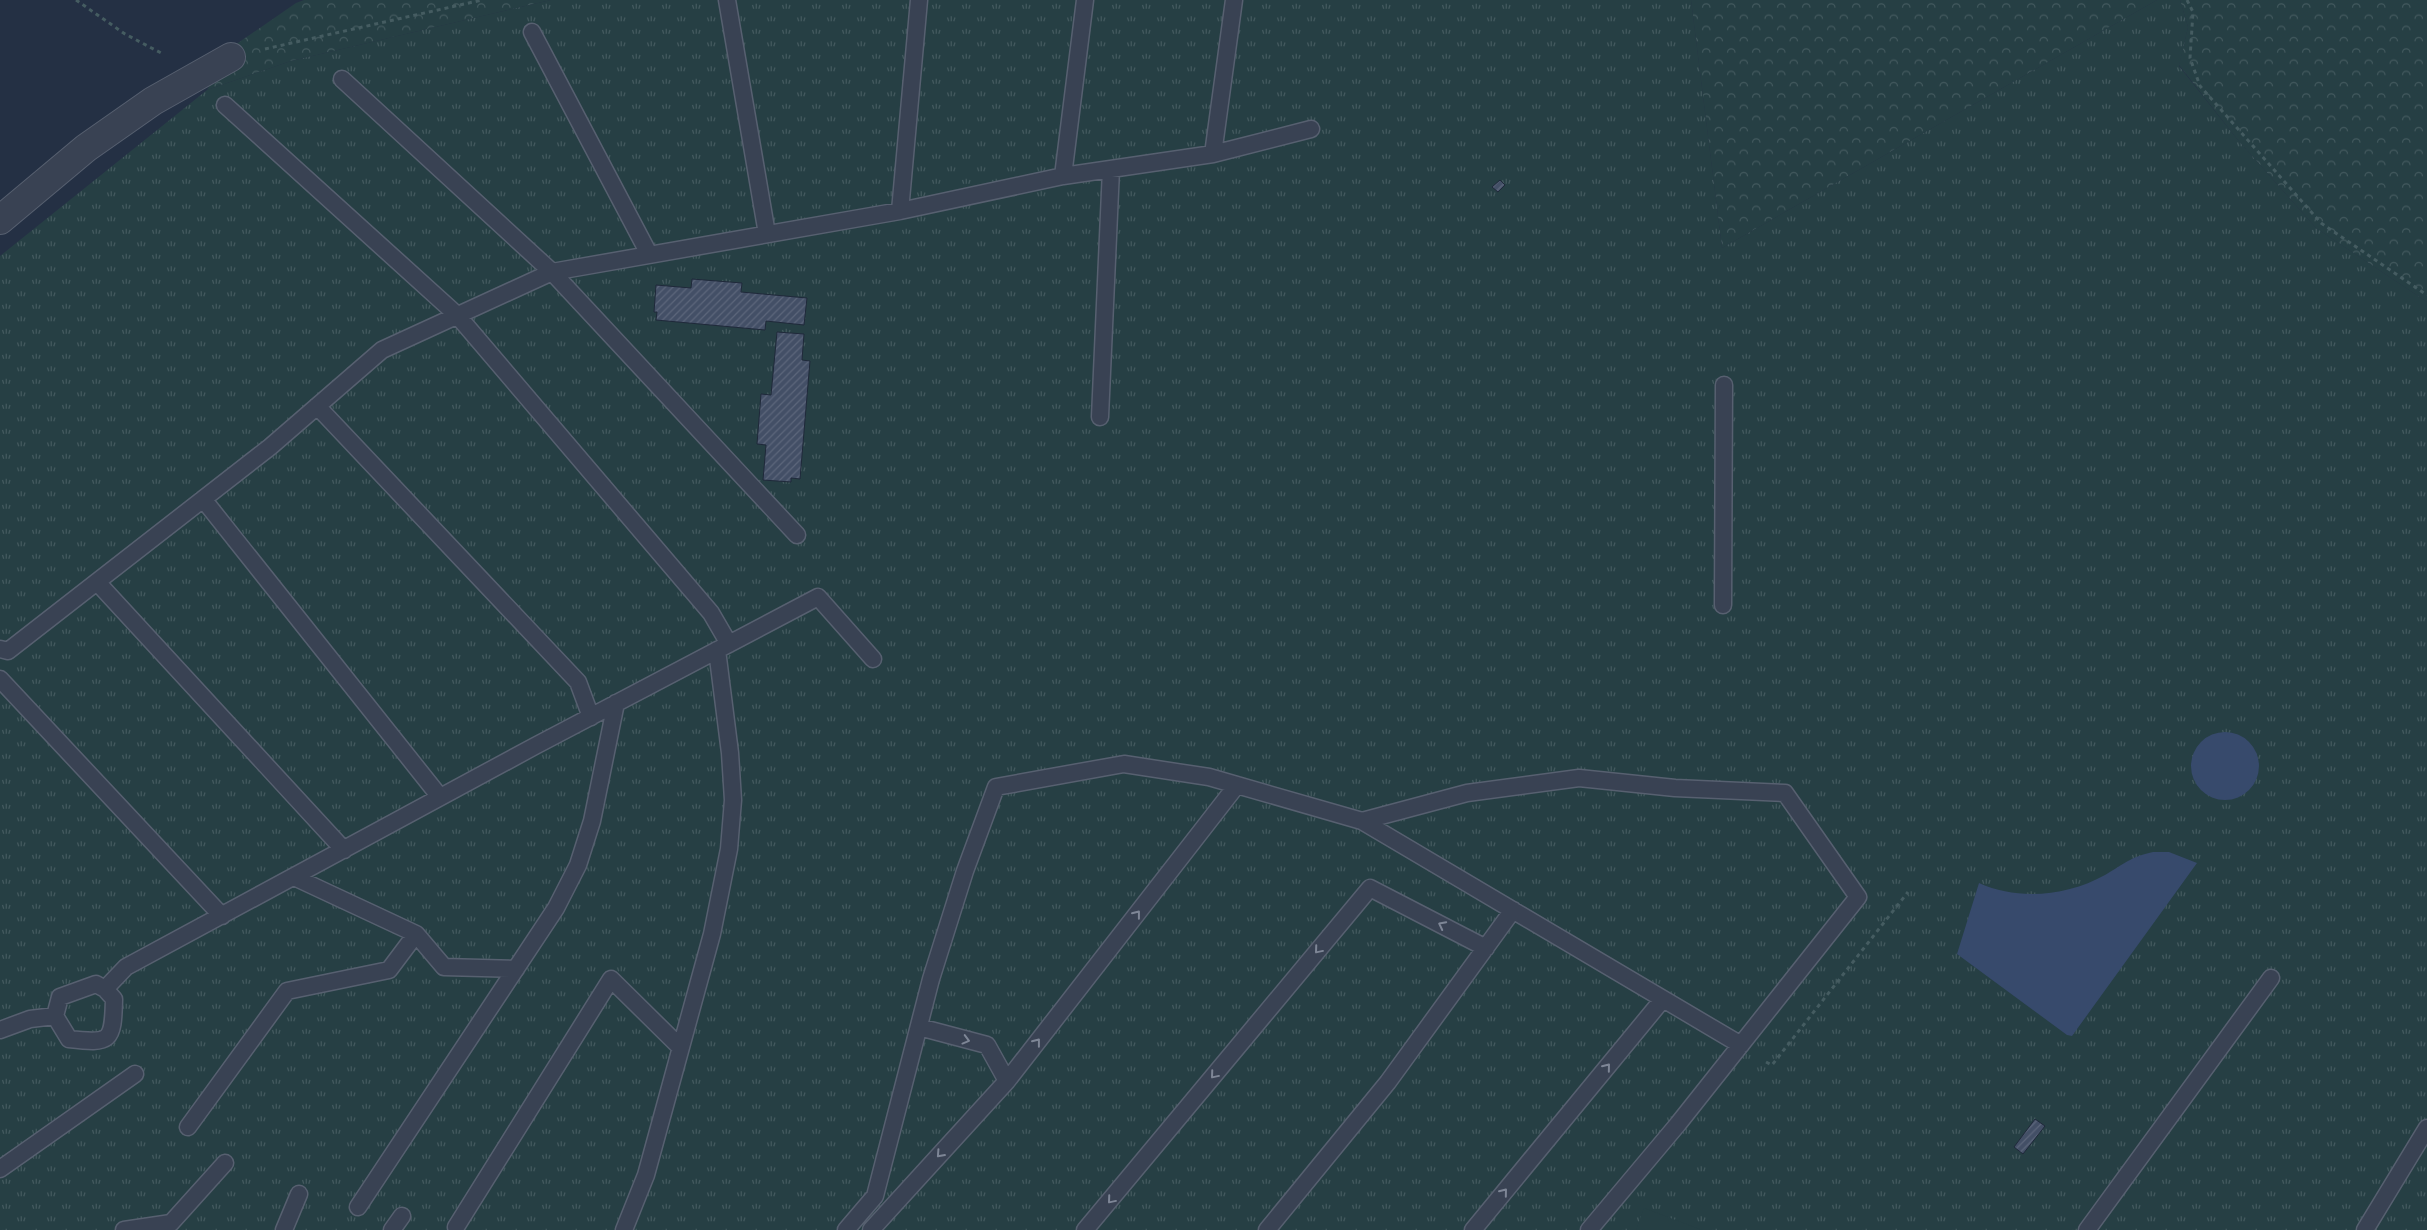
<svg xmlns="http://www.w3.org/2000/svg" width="2427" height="1230" font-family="'DM Sans',sans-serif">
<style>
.forest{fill:url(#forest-crowns)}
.park{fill:url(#park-tufts)}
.pitch{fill:#263f44}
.water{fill:#374a6c}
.building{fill:url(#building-hatch);stroke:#1f293a}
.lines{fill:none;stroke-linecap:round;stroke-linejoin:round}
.service-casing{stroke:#576070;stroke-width:19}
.minor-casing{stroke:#576070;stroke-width:30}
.path{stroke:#455c61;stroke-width:3;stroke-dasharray:4 4;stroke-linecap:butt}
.service{stroke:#394253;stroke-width:16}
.minor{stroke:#394253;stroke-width:28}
.oneway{stroke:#7e8696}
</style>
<defs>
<pattern id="forest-crowns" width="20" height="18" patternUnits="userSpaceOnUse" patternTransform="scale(1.25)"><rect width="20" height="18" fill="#263f44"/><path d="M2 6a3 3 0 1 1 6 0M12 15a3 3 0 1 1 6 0" fill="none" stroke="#43595e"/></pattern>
<pattern id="park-tufts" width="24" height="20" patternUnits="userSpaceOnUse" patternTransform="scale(1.25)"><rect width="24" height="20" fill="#263f44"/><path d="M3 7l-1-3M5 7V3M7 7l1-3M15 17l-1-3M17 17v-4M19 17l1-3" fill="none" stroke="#43595e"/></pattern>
<pattern id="building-hatch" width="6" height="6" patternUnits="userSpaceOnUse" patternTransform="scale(1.25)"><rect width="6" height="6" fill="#434f66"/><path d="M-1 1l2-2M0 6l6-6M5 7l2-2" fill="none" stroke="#5c667b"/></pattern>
</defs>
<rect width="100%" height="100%" fill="#243044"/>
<path class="forest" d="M 304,0 L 551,0 L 291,61 L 207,90 L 232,47 L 296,3 Z
M 1691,0 L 2157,0 L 1722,248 Z
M 2180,0 L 2427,0 L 2427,302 L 2316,228 L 2237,139 L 2179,65 L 2188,27 Z"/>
<path class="park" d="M 551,0 L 1691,0 L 1722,248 L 2157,0 L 2180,0 L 2188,27 L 2179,66 L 2237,139 L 2316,228 L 2427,302 L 2427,1230 L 0,1230 L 0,256 L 207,90 L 291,61 Z"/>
<path class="pitch" d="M 1644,1208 L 1702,1230 L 1636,1230 Z"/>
<path class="water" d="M2191 766a34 34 0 1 1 68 0a34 34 0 1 1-68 0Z
M 2153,852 L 2169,852 L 2197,863 L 2072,1036 L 2067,1035 L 1957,954 L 1979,883 C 2019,901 2067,896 2105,875 C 2124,864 2130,857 2153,852 Z"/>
<path class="building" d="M 1500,180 L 1505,185 L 1498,192 L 1492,187 Z
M 692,279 L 742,283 L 741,292 L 807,298 L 804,325 L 766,321 L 765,330 L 656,320 L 657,312 L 654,312 L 656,285 L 691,288 Z
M 777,332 L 804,334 L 802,360 L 810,361 L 800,479 L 791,478 L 791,482 L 763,480 L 766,445 L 757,444 L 761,394 L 771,395 Z
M 2035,1119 L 2045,1126 L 2023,1154 L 2014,1147 Z"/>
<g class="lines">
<defs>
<path id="service" d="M 727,0 L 767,234
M 532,32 L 649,254
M 342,79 L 552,272 L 797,535
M 225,105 L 457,315 L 711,613 L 729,644
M 1213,154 L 1234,0
M 1063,176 L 1085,0
M 900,211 L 919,0
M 317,406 L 578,682 L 591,717
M 1100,417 L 1111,169
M 203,499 L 440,797
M 97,582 L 344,850
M 1723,605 L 1724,385
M 0,649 L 8,651 L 270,447 L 382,350 L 552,272 L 900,211 L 1063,176 L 1213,154 L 1311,129
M 0,679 L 222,916
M 1362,821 L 1741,1045
M 294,877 L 416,934 L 444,967 L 516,969
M 96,984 L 105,989 L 114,999 C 113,1042 111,1044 69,1039 L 55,1016 L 60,997 Z
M 105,989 L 126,967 L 535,746 L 818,597 L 873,659
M 0,1030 L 30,1019 L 55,1016
M 1007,1081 L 1237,785
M 188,1127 L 287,991 L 389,970 L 416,934
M 0,1169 L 135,1074
M 358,1207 L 556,908 L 578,865 L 592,821 L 616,703
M 456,1227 L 611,979 L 680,1047
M 124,1230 L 171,1223 L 225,1163
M 284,1230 L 299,1194
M 392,1230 L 402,1216
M 624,1230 L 646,1175 L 712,934 L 729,849 L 733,800 L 730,753 L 717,650
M 846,1230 L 875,1196 L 931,979 L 965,871 L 996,787 L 1124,764 L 1209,777 L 1362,821 L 1467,793 L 1579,778 L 1675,788 L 1785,793 L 1858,897 L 1678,1124 L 1589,1230
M 871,1230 L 1007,1081 L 987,1045 L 919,1027
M 1085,1230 L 1370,888 L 1486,948
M 1267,1230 L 1388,1082 L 1513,910
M 1473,1230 L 1663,999
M 2087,1230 L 2271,978
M 2365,1230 L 2427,1128"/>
<path id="minor" d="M 0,220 L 86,148 L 153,101 L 231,57"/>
</defs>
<use href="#service" class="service-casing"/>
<use href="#minor" class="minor-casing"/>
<path class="path" d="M 76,0 L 125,34 L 163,54
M 2187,0 L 2193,12 L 2190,58 L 2200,86 L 2321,223 L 2427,295
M 265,49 L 482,0
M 1766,1062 L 1772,1065 L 1908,892"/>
<use href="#service" class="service"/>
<use href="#minor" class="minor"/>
</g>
<defs><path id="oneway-chevron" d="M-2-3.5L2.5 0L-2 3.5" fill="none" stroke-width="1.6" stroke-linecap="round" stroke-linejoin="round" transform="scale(1.25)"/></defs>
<g class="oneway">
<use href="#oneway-chevron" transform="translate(1137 914) rotate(-52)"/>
<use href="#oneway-chevron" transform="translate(1442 925) rotate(-153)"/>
<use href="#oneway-chevron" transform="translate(1318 950) rotate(130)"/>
<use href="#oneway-chevron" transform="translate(966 1040) rotate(15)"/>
<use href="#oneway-chevron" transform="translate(1037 1042) rotate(-52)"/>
<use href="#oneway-chevron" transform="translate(1607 1067) rotate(-51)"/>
<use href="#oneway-chevron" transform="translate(1214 1075) rotate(130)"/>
<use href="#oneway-chevron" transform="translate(940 1154) rotate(132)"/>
<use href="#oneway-chevron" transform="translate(1504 1192) rotate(-51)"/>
<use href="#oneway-chevron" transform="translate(1111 1200) rotate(130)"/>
</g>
</svg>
